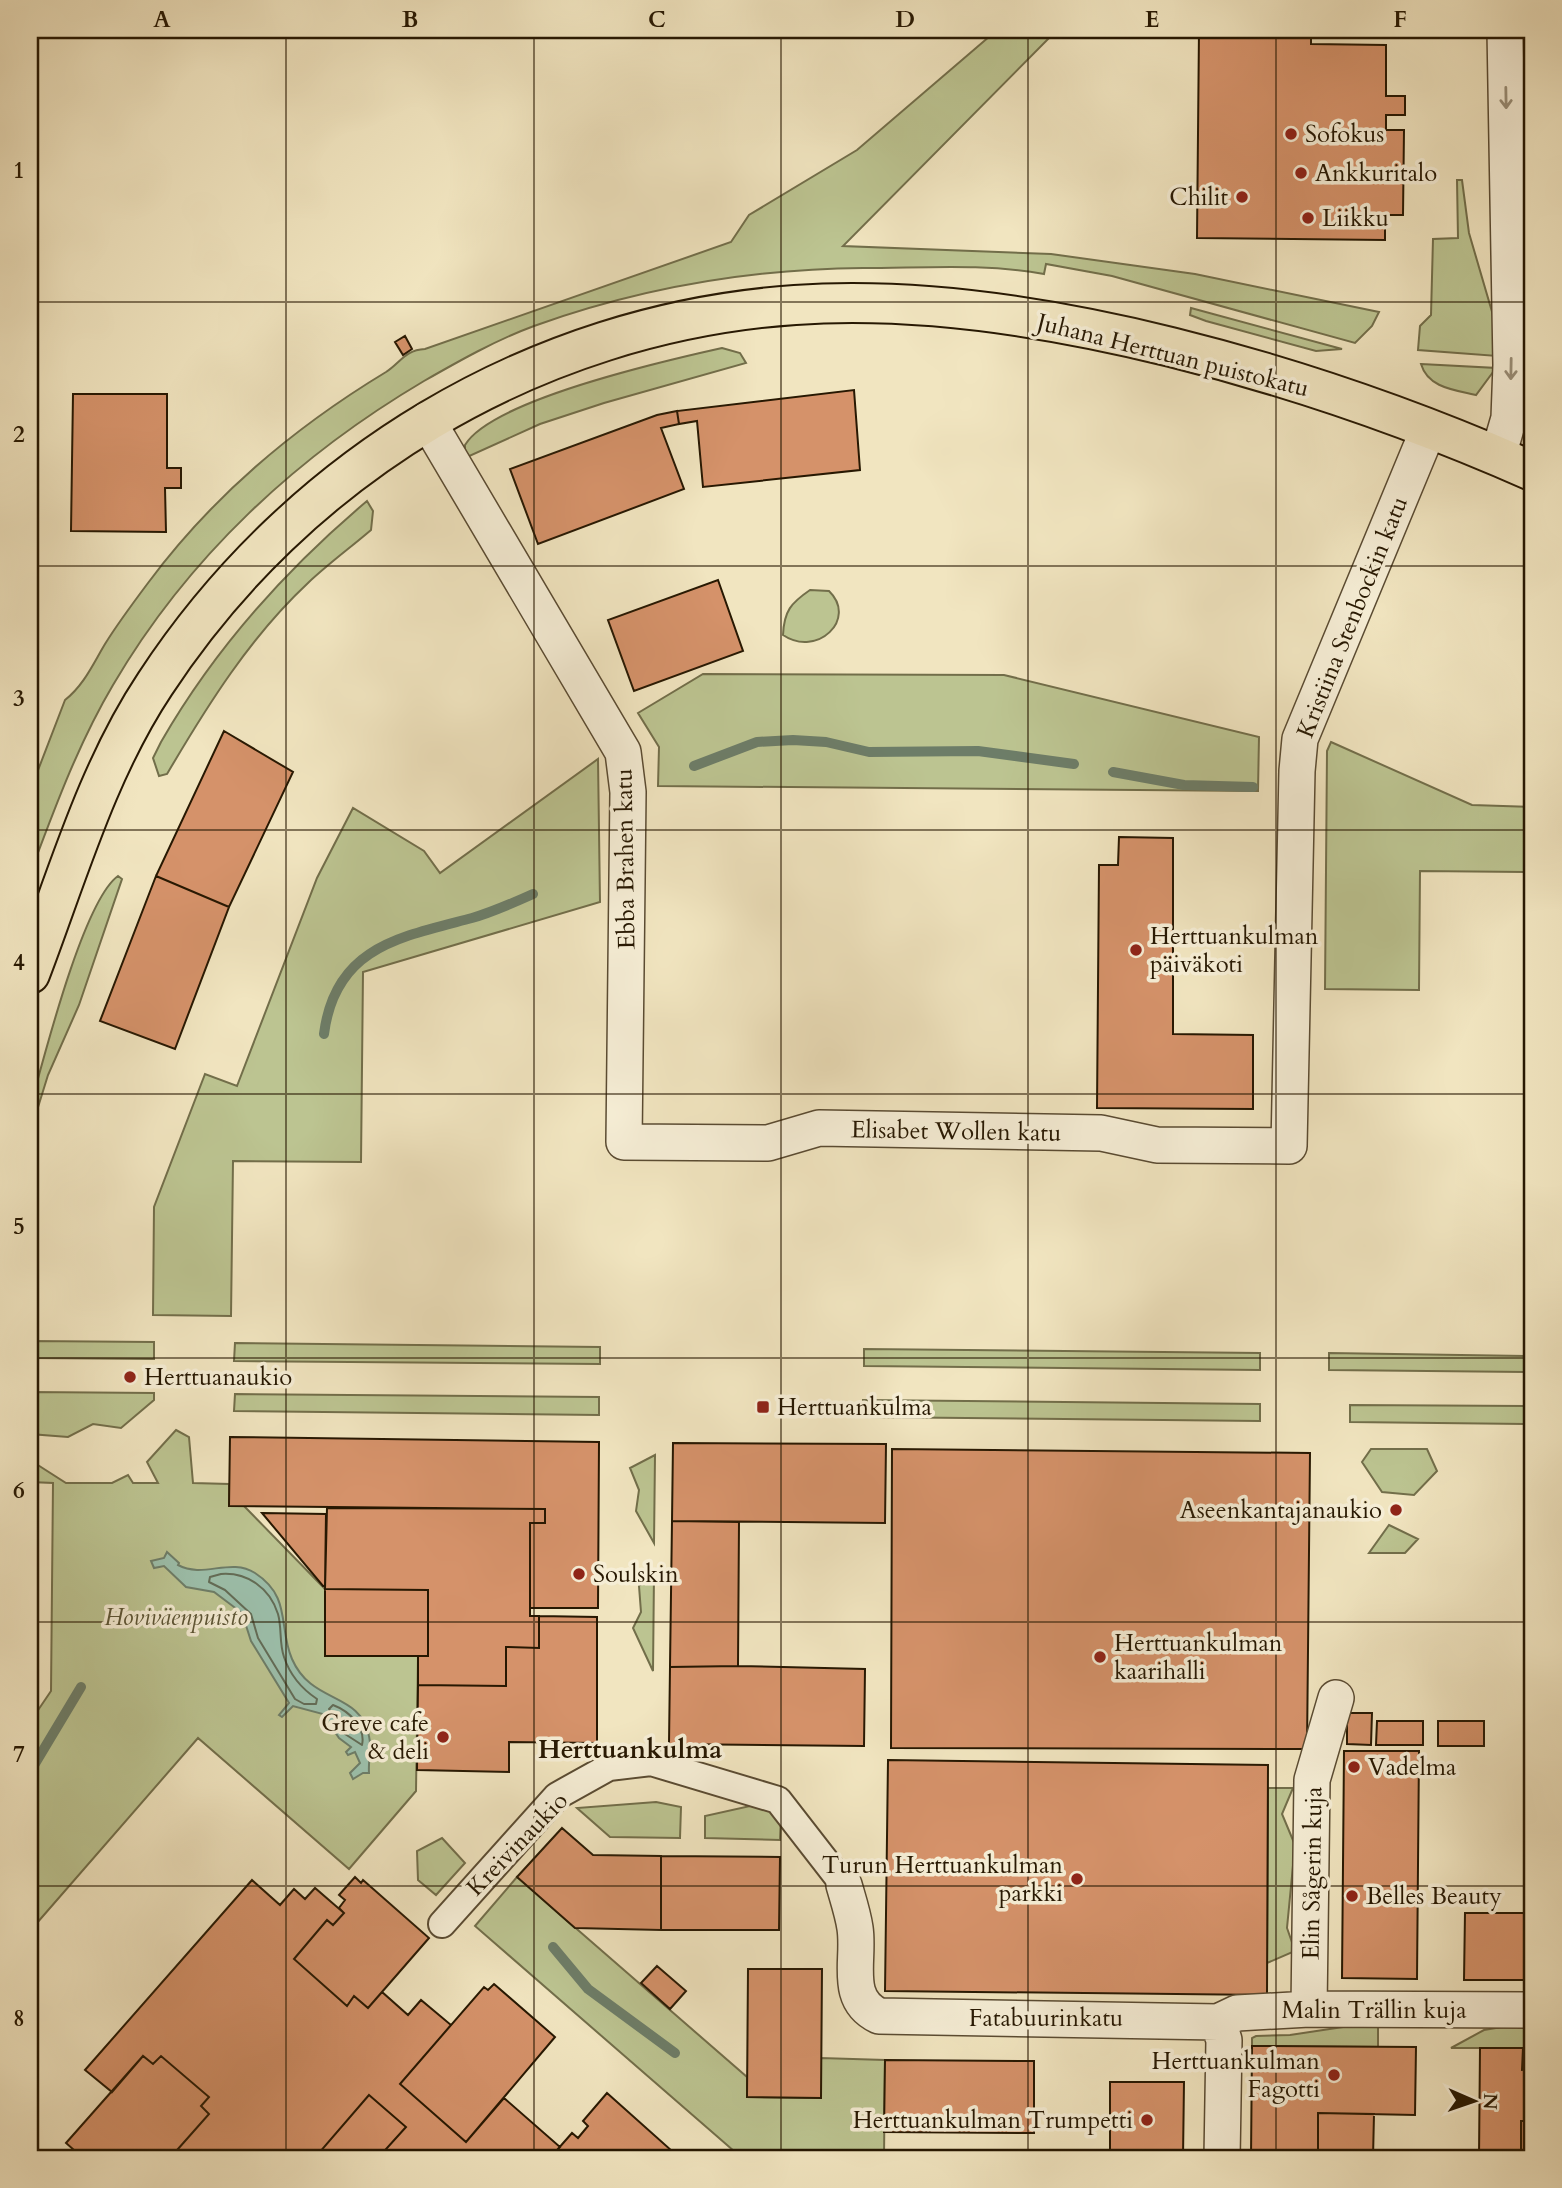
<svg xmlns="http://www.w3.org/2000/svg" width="1562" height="2188" font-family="Cardo,serif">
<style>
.green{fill:#bcc491;stroke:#726e4a;stroke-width:2}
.water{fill:#9cc0ac;stroke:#6d7d68;stroke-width:2}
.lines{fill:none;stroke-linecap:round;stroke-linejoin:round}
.shore{stroke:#626c57;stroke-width:2}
.stream{stroke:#6d7d68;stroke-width:10}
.building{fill:#d5926a;stroke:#271802;stroke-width:2}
.pedestrian-casing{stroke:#5a4b32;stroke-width:30}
.minor-casing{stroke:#5a4b32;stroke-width:38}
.primary-casing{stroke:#271802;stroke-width:42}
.pedestrian{stroke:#f6eed6;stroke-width:26}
.minor{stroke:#f6eed6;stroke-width:35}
.primary{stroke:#f1e5c0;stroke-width:38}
.oneway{stroke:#998e77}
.grid{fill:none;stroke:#271802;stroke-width:2;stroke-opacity:0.55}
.poi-dot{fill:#8f2418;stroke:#f6eed6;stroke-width:2.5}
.labels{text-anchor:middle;stroke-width:7;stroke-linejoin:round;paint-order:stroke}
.poi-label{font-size:24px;fill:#271802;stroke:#f6eed6;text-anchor:start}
.street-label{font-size:24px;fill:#271802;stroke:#f6eed6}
.park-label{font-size:24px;font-style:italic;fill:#5b5434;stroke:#f6eed6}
.neighbourhood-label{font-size:26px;font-weight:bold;fill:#271802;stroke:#f6eed6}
.neatline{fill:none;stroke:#271802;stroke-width:2.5}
.grid-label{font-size:23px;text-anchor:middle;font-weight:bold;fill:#271802}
</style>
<rect width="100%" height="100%" fill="#f1e5c0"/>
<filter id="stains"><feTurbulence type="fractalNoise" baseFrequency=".00286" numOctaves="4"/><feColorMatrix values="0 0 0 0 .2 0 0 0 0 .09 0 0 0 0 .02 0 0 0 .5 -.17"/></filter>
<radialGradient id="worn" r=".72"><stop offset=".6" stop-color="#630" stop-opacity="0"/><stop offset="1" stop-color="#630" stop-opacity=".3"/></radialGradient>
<path class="green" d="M 997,30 L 1057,30 L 843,246 L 1051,254 L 1195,274 L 1379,312 L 1372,326 L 1355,343 L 1112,276 L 1046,264 L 1044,274 C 985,263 923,268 863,268 C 750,269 640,288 534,326 C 496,340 459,361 424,381 C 297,456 188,557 113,685 C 78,744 54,810 30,874 L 30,791 L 65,700 C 84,685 93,664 105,644 C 118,623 133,603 148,583 C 211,498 295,427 386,372 C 401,362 405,350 425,349 L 731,242 L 749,215 L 857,150 Z
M 1520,30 L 1532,30 L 1532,236 L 1526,236 Z
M 1457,180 L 1462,180 L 1469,233 L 1495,322 L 1497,356 L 1418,350 L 1420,326 L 1431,315 L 1433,239 L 1458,238 Z
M 1191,308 L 1342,349 L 1316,351 L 1206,321 L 1190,315 Z
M 722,348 L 740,353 L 746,363 L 604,403 L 540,424 L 465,458 L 465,445 C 492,400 668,360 722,348 Z
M 1421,364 L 1496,368 L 1476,395 C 1455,390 1428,388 1421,364 Z
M 367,501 L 373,511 L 371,530 C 350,548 328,564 308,583 C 250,637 207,706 167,774 L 159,776 L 153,758 L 161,742 C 215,648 284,571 367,501 Z
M 810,590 L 829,591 C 858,619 817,658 783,635 C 784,611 791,603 810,590 Z
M 703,674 L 1004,675 L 1259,737 L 1258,791 L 658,786 L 659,747 L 638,713 Z
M 1331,742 L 1472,805 L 1532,807 L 1532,872 L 1420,871 L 1419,990 L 1325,989 L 1327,751 Z
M 598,759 L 600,902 L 363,972 L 361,1162 L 233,1161 L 231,1316 L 153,1315 L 154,1207 L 205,1074 L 237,1086 L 317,878 L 353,808 L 424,851 L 440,873 Z
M 118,876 L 122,879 L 79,1005 L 48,1075 L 30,1133 L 30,1108 C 43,1061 83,901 118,876 Z
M 30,1341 L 154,1342 L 154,1359 L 30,1358 Z
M 235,1343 L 600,1347 L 600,1364 L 234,1361 Z
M 864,1349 L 1260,1353 L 1260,1370 L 864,1366 Z
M 1329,1353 L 1532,1356 L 1532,1372 L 1329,1370 Z
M 30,1392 L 154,1393 L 154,1400 L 121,1428 L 93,1424 L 68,1437 L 30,1434 Z
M 235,1394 L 599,1397 L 599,1415 L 234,1411 Z
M 863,1400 L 1260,1404 L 1260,1421 L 863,1417 Z
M 1350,1405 L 1532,1406 L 1532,1424 L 1350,1422 Z
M 176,1430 L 189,1437 L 193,1483 L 229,1484 L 229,1506 L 244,1506 L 325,1589 L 325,1656 L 418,1656 L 416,1791 L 349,1869 L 198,1738 L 30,1931 L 30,1722 L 51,1691 L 53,1483 L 30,1482 L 30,1460 L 66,1483 L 112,1483 L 128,1475 L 133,1483 L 158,1483 L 147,1462 Z
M 1371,1449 L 1427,1449 L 1437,1471 L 1414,1495 L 1382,1492 L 1362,1462 Z
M 655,1455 L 654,1543 L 636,1511 L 639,1490 L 630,1468 Z
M 1389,1525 L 1418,1539 L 1405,1553 L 1369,1553 Z
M 654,1574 L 653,1671 L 633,1628 L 641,1612 L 639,1586 Z
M 1268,1788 L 1293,1788 L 1282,1814 L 1295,1845 L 1287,1928 L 1295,1951 L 1267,1963 Z
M 656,1802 L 681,1807 L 680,1838 L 610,1837 L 577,1808 Z
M 759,1804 L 781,1814 L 780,1840 L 705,1838 L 705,1816 Z
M 442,1838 L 465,1863 L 436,1895 L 418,1880 L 417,1851 Z
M 517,1877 L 747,2077 L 747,2097 L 821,2098 L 821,2058 L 885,2060 L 884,2158 L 742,2158 L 475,1926 Z
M 1532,2022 L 1532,2048 L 1451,2048 L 1484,2030 Z
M 1343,2027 L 1378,2027 L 1378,2047 L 1252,2046 L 1252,2038 L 1256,2036 L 1290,2035 Z"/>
<path class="water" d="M 167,1552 L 179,1563 L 178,1565 C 204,1579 230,1557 255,1573 C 292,1597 278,1627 292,1659 C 312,1705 360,1691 369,1736 C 372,1748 368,1761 369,1773 L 363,1773 L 353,1779 L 350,1773 L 360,1763 L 355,1752 L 348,1755 L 346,1752 L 351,1747 L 339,1738 L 323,1714 L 293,1706 L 282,1717 L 279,1715 L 289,1703 L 251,1641 L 242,1613 L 214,1592 L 186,1587 L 164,1566 L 154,1568 L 151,1561 L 164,1558 Z"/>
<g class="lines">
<path class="shore" d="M 221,1574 C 247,1572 270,1588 278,1614 C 282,1628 279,1643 284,1657 C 290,1675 302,1689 317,1699 L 316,1704 L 304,1704 L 295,1699 L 258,1638 L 251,1614 L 225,1590 L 209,1582 L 210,1577 Z
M 333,1705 C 349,1711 366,1727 362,1745 L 345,1734 L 329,1709 Z"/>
<path class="stream" d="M 694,766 L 757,742 L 793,740 L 826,742 L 869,752 L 978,751 L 1074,764
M 1113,772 L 1184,785 L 1253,787
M 324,1034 C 335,947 400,937 472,918 C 493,912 513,903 533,894
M 30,1772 L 81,1687
M 553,1947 L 588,1989 L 675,2053"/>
</g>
<path class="building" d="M 1199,30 L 1311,30 L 1311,44 L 1386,45 L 1386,96 L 1405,96 L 1405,115 L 1386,115 L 1386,130 L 1404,130 L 1403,215 L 1385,215 L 1385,240 L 1197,238 Z
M 405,336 L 412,349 L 403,355 L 395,342 Z
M 854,390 L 860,470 L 703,487 L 697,421 L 679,424 L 677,411 Z
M 73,394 L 167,394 L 167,468 L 181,468 L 181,488 L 165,488 L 166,532 L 71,531 Z
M 677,411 L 679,424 L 661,428 L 684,489 L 538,544 L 510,469 L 657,415 Z
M 718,580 L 743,651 L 634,691 L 608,620 Z
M 224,731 L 293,772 L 229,907 L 156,876 Z
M 1119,837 L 1173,838 L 1173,1034 L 1253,1035 L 1253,1109 L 1097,1108 L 1099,865 L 1118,865 Z
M 156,876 L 229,907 L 175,1049 L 100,1021 Z
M 230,1437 L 599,1442 L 598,1608 L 530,1608 L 530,1523 L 545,1523 L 545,1509 L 229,1506 Z
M 673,1443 L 886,1444 L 885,1523 L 672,1521 Z
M 892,1449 L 1310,1453 L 1307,1749 L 891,1748 Z
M 327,1508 L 545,1509 L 545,1523 L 530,1523 L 530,1616 L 539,1616 L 539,1648 L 506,1647 L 506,1686 L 418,1685 L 418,1656 L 428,1656 L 428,1590 L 325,1589 Z
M 262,1513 L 326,1514 L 325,1586 L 323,1586 Z
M 672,1521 L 739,1522 L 738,1666 L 670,1667 Z
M 325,1589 L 428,1590 L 428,1656 L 325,1656 Z
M 539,1616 L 597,1617 L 597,1743 L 509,1742 L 509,1772 L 417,1770 L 418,1685 L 506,1686 L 506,1647 L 539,1648 Z
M 738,1666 L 865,1669 L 864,1746 L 669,1744 L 670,1667 Z
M 1347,1713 L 1372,1713 L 1371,1745 L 1347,1744 Z
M 1377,1721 L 1423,1721 L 1423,1745 L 1376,1745 Z
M 1438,1721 L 1484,1721 L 1484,1746 L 1438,1746 Z
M 1344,1751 L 1419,1751 L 1417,1979 L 1342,1978 Z
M 888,1760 L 1268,1765 L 1267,1995 L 885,1991 Z
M 562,1828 L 593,1855 L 661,1856 L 661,1930 L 575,1928 L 517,1877 Z
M 661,1856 L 780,1857 L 779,1930 L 661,1930 Z
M 355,1877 L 361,1883 L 363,1880 L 429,1938 L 368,2008 L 354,1996 L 347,2006 L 294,1959 L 327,1920 L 333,1925 L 344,1913 L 339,1908 L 345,1900 L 339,1895 Z
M 252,1880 L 280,1905 L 294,1889 L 305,1899 L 315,1888 L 344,1913 L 333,1925 L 327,1920 L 294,1959 L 347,2006 L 354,1996 L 368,2008 L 382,1992 L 408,2015 L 421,2000 L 451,2025 L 400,2084 L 466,2142 L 504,2098 L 560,2147 L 550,2158 L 170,2158 L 209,2114 L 201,2106 L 209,2097 L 161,2056 L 153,2064 L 143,2056 L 112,2092 L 85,2070 Z
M 1465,1913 L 1532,1913 L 1532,1980 L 1464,1980 Z
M 657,1966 L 686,1991 L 670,2009 L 641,1983 Z
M 748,1969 L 822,1969 L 821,2098 L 747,2097 Z
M 494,1984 L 555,2037 L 466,2142 L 400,2084 L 484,1987 L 488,1990 Z
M 1252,2046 L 1416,2047 L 1415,2115 L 1318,2113 L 1318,2158 L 1251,2158 Z
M 1480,2048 L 1523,2048 L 1522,2070 L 1532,2069 L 1532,2121 L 1521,2121 L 1521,2158 L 1479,2158 Z
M 1523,2048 L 1532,2048 L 1532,2069 L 1522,2070 Z
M 143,2056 L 153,2064 L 161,2056 L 209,2097 L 201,2106 L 209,2114 L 170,2158 L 83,2158 L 66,2143 Z
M 885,2060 L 1034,2061 L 1034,2133 L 884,2132 Z
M 1532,2080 L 1532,2158 L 1521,2158 L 1521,2121 L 1532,2121 Z
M 1110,2082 L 1184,2082 L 1183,2158 L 1110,2158 Z
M 607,2093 L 672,2151 L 666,2158 L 550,2158 L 572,2133 L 578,2138 L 588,2126 L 583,2121 Z
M 369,2095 L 406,2127 L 378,2158 L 323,2158 L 318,2154 Z
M 1318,2113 L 1374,2114 L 1373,2158 L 1318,2158 Z"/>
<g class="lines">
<defs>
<path id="pedestrian" d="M 442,1924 L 557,1796 L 609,1767 L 651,1762 L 778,1800 L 844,1885"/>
<path id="minor" d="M 427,420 L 623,752 L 628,792 L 624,1142 L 768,1143 L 819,1128 L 1101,1133 L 1157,1145 L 1289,1146 L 1297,771 L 1300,739 L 1429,428
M 1498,456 L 1509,418 L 1511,365 L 1505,30
M 844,1885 C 848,1899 853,1914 855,1928 C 860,1960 843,1999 879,2016 L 1218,2022 L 1224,2040 L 1222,2158
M 1309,2009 L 1312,1780 L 1336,1698
M 1218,2022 L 1237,2013 L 1309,2009 L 1532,2010"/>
<path id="primary" d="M 30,974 C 67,877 97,771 155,684 C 297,467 534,323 795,305 C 1027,289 1321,378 1532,471"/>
</defs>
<use href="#pedestrian" class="pedestrian-casing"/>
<use href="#minor" class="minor-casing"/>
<use href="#primary" class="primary-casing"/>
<use href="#pedestrian" class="pedestrian"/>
<use href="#minor" class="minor"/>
<use href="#primary" class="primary"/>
</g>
<defs><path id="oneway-shaft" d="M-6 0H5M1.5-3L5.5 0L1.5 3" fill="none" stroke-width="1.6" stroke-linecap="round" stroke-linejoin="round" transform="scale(1.75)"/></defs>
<g class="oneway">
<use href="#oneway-shaft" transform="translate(1506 98) rotate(89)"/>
<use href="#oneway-shaft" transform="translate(1511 369) rotate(91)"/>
</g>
<path class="grid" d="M 286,30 L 286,2158M 534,30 L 534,2158M 781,30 L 781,2158M 1028,30 L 1028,2158M 1276,30 L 1276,2158M 30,302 L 1532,302M 30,566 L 1532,566M 30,830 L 1532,830M 30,1094 L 1532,1094M 30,1358 L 1532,1358M 30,1622 L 1532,1622M 30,1886 L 1532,1886"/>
<g class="poi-dot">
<circle cx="1291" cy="134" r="7"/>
<circle cx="1301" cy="173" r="7"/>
<circle cx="1242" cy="197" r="7"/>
<circle cx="1308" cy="218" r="7"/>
<circle cx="1136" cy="950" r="7"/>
<circle cx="130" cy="1377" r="7"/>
<rect x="756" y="1400" width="14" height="14" rx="3.5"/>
<circle cx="1396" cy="1510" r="7"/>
<circle cx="579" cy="1574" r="7"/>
<circle cx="1100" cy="1657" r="7"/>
<circle cx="443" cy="1737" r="7"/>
<circle cx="1354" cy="1767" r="7"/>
<circle cx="1077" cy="1879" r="7"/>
<circle cx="1352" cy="1896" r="7"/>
<circle cx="1334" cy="2075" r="7"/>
<circle cx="1147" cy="2120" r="7"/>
</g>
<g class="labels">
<g class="poi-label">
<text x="1305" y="142">Sofokus</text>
<text x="1315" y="181">Ankkuritalo</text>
<text x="1228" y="205" text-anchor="end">Chilit</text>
<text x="1322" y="226">Liikku</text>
<text x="1150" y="944">Herttuankulman<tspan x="1150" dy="28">päiväkoti</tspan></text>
<text x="144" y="1385">Herttuanaukio</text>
<text x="777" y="1415">Herttuankulma</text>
<text x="1382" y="1518" text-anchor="end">Aseenkantajanaukio</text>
<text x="593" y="1582">Soulskin</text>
<text x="1114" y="1651">Herttuankulman<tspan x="1114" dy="28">kaarihalli</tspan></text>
<text x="429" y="1731" text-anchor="end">Greve cafe<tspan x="429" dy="28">&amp; deli</tspan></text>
<text x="1368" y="1775">Vadelma</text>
<text x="1063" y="1873" text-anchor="end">Turun Herttuankulman<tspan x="1063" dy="28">parkki</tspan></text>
<text x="1366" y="1904">Belles Beauty</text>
<text x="1320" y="2069" text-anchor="end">Herttuankulman<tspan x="1320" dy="28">Fagotti</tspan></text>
<text x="1133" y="2128" text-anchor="end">Herttuankulman Trumpetti</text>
</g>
<g class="street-label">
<text transform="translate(1173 355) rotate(14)" y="8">Juhana Herttuan puistokatu</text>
<text transform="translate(1352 617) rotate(-68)" y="8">Kristiina Stenbockin katu</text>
<text transform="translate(625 859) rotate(-91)" y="8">Ebba Brahen katu</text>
<text transform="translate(956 1131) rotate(1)" y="8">Elisabet Wollen katu</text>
<text transform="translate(517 1844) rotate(-46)" y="8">Kreivinaukio</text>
<text transform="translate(1312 1873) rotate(-89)" y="8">Elin Sågerin kuja</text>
<text x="1374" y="2018">Malin Trällin kuja</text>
<text x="1046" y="2026">Fatabuurinkatu</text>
</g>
<g class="park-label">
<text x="176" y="1625">Hoviväenpuisto</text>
</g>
<g class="neighbourhood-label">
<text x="630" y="1758">Herttuankulma</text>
</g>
</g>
<rect width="1562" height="2188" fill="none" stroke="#f1e5c0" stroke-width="77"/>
<g transform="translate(1474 2101) rotate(92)" stroke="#f6eed6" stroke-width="5" paint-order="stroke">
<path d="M0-5L12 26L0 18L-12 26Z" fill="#271802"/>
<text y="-10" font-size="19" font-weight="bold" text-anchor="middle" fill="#271802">N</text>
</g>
<rect x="38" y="38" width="1486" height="2112" class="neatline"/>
<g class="grid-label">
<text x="162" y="27">A</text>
<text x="410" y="27">B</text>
<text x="657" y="27">C</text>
<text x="905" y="27">D</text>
<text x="1152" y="27">E</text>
<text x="1400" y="27">F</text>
<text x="19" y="178">1</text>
<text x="19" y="442">2</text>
<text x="19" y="706">3</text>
<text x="19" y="970">4</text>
<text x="19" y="1234">5</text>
<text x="19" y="1498">6</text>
<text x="19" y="1762">7</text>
<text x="19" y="2026">8</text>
</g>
<rect width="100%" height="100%" filter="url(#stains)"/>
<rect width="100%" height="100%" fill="url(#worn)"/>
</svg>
